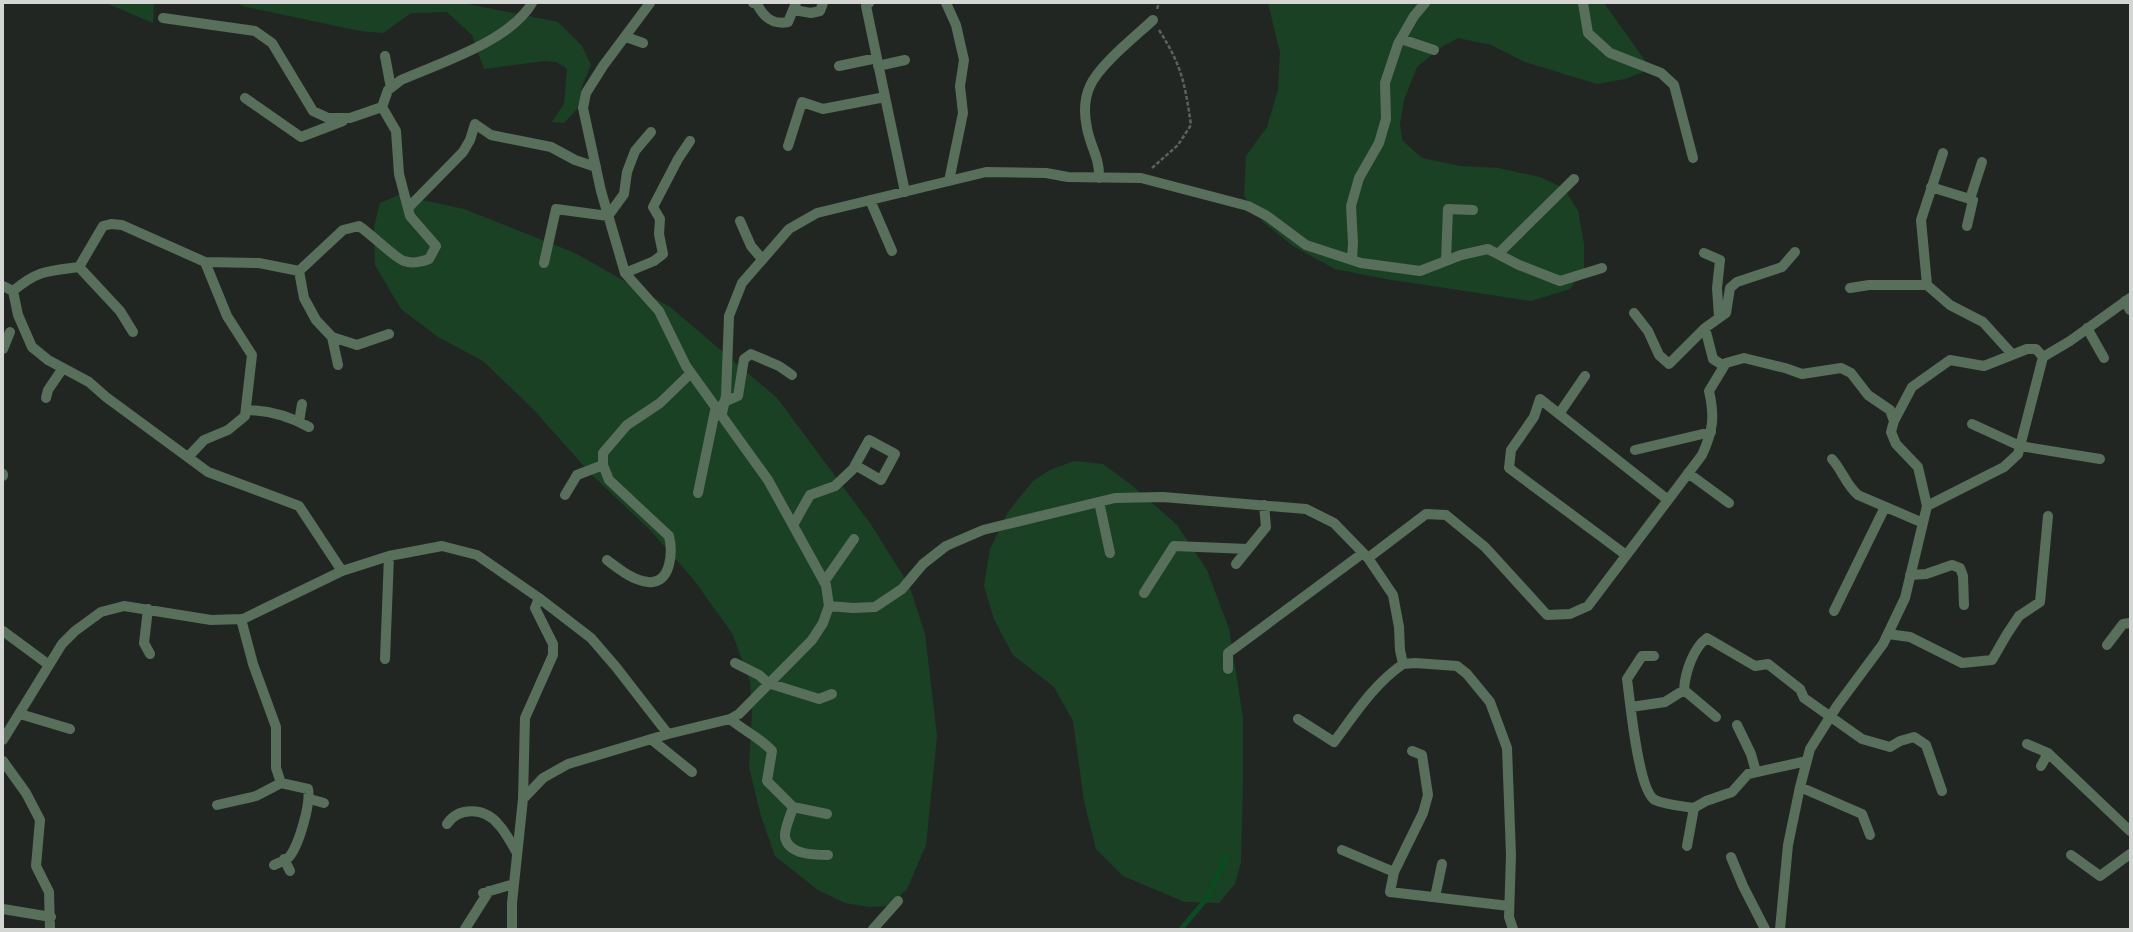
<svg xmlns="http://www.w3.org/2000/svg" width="2133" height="932" font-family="'Source Sans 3',sans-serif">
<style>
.green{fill:#1b4125}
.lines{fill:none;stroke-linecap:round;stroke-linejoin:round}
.stream{stroke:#0a4b22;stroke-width:5}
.path{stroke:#5d605d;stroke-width:2.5;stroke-dasharray:4 2;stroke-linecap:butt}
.minor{stroke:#576f5b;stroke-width:10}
</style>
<rect width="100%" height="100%" fill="#222623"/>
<path class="green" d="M 106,3 L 154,3 L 153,23 Z
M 238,3 L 463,3 L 558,22 L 582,46 L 591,65 L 582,86 L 578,108 L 564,123 L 552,122 L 564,104 L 567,69 L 557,62 L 545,61 L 484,69 L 472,35 L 447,12 L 411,13 L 383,33 L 360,31 L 242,6 Z
M 1268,3 L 1604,3 L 1651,69 L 1625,79 L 1597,84 L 1525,62 L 1491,45 L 1458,38 L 1440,48 L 1417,67 L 1404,100 L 1400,124 L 1402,140 L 1422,158 L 1460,166 L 1498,168 L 1540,177 L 1564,188 L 1578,211 L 1584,244 L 1584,269 L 1570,289 L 1531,301 L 1386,279 L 1335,269 L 1293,246 L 1263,222 L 1244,196 L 1246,156 L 1267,127 L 1278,90 L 1280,52 Z
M 399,195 L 464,209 L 575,253 L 670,307 L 777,398 L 870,523 L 909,585 L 925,634 L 937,736 L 926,845 L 907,889 L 889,906 L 869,907 L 845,903 L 818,890 L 775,856 L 761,816 L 749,767 L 752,712 L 750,681 L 732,633 L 694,580 L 651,531 L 591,474 L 533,409 L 483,361 L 438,337 L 401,309 L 375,265 L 374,227 L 380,203 Z
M 1074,461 L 1103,464 L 1134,487 L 1177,525 L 1207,570 L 1229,629 L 1243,718 L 1243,780 L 1241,862 L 1235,884 L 1219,903 L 1185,902 L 1123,876 L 1096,849 L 1084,801 L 1073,721 L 1054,687 L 1013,655 L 994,619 L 984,586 L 990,549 L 1008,512 L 1033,481 L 1050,470 Z"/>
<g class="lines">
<path class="stream" d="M 1181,929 L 1208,897 L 1226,857 L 1225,855"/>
<path class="path" d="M 1157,9 L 1159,3
M 1152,168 L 1178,145 L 1191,125 C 1185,84 1182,66 1159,30"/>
<path class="minor" d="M 753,3 L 757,4 C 764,18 773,25 788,22 L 796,3
M 869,3 L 866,6 L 905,192
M 946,3 L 956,25 L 964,60 L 960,86 L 963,113 L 949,181
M 1583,3 L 1588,33 L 1610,53 L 1661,73 L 1674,85 L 1693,158
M 794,10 L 811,13 L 820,11 L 823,3
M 163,18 L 255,31 L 272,43 L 313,111 L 328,118 L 350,118 L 382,107
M 626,37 L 643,43
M 1401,39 L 1434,50
M 385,56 L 391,88
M 839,66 L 877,58
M 878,66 L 905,60
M 245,98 L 301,137 L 343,121
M 788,146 L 802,102 L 823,109 L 885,97
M 1099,178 C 1100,158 1090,146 1087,128 C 1084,114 1084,99 1090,86 C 1099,65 1136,36 1153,20
M 1931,187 L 1973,200 L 1967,226
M 1970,199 L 1982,162
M 870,200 L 892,251
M 408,208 L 463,152 L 470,140 L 475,124 L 491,135 L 551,147 L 575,160 L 596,167
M 740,221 L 751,246 L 762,259
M 1704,253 L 1720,260 L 1717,288 L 1719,317
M 1498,254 L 1574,179
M 1352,260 L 1353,243 L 1351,206 L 1359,178 L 1379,143 L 1386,119 L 1385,83 L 1398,44 L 1414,16 L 1425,3
M 1446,261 L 1448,209 L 1473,210
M 544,263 L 556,209 L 608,216 L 624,194 L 627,172 L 635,151 L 651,132
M 299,271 L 343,230 L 359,226 C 370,233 396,259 404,261 C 412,264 421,262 429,259 L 436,246 L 410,216 L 399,174 L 396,131 L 382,107 L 388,90 L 401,80 C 440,63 510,41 532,3
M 625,273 L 654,261 L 663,254 L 659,234 L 660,219 L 653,207 L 678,159 L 690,141
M 1927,285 L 1921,220 L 1943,153
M 3,286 L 13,291 C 38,270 48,271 79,267
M 1850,288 L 1869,285 L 1927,285 L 1950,305 L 1983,322 L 2012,354
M 13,291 L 18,315 L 32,347 L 48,360 L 89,382 L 106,397 L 208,472 L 299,506 L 342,571
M 2125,301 L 2130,310
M 1634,313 L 1648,331 L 1659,355 L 1669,364 L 1705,328 L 1713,359 L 1724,366
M 1705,328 L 1726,313 L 1730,288 L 1737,282 L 1782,267 L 1795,252
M 2087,328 L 2104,358
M 133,332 L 120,311 L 79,267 L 103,226 L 111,224 L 122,225 L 205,262
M 332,337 L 338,365
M 3,349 L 10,332
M 46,398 L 48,390 L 63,368
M 724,402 L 738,396 L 744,359 L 751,354 L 779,366 L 792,375
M 246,410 C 269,410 289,416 309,427
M 722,413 L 726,396 L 729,316 L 742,283 L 789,229 L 817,213 L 986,172 L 1046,173 L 1068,177 L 1141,178 L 1248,206 L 1267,216 L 1306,245 L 1361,263 L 1420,271 L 1461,255 L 1488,249 L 1519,265 L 1560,281 L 1602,268
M 1559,414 L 1585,376
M 299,422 L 302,404
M 1972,424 L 2020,446 L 2100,459
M 1635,450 L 1711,432
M 188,457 L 204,440 L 228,430 L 245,416 L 252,355 L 227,316 L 205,262 L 259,263 L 299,271 L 304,298 L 316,320 L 332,337 L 357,345 L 389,334
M 1832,459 C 1842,470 1846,485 1858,495 L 1923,523
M 1688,473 L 1729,503
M 3,474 L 3,476
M 698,493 L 716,406
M 565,495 L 577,475 L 603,465
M 1099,502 L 1110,553
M 1927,506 L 1918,467 L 1896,444 L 1891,432 L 1894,421 L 1912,387 L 1950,360 L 1984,366 L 2027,349 L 2036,349 L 2043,357
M 793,525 L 810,495 L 835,486 L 853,469 L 869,440 L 895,454 L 881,480 L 855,465
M 1626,555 L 1509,468 L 1511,450 L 1534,417 L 1540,399 L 1668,500
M 1368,558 L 1426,514 L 1446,515 L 1485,547 L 1547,615 L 1570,614 L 1588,606 L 1702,455 C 1713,431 1715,417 1709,391 L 1726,363 L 1744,358 L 1785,368 L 1802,374 L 1841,368 L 1851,373 L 1868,395 L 1890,410 L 1894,421
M 607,560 C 619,569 632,580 648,582 C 671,585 673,552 669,536 L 609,480 L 603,465 L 603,453 L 627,425 L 660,403 L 691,373
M 1236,564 L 1266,527 L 1264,505
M 1910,575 L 1926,574 L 1952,565 L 1960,568 L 1963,576 L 1964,605
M 824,582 L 854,539
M 1144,593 L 1174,546 L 1248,549
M 829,606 L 853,608 L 875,607 L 902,589 L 923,564 L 946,546 L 983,530 L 1115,498 L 1163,497 L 1306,509 L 1334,523 L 1368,558 L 1393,595 L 1399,627 L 1400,650 L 1403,664 L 1415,663 L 1457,666 L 1467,674 L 1490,702 L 1507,748 L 1511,855 L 1509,917 L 1513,929
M 148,609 L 144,643 L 150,654
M 1834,611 L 1885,507
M 241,619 L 253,664 L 276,727 L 276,768 L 281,783 L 308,789 C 311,804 299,844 290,856 C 287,860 278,863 274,865
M 3,631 L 49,665
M 1888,634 L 1910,637 L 1962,663 L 1992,660 L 2007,634 L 2019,616 L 2040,602 L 2048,516
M 2107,645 L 2123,624 L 2130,623
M 1654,656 L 1642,656 L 1627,679 C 1630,700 1638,791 1655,800 C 1666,805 1682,806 1694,808
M 385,659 L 389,556
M 735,663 L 759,675 L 768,683 L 819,699 L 832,694
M 1228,669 L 1228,653 L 1363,553
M 1684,690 C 1685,673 1693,648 1707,638 L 1755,666 L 1768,664 L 1800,689 L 1804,698 L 1862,739 L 1890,747 L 1900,741 L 1914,737 L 1926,745 L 1942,791
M 1631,707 L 1665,702 L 1684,690 L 1716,717
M 20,714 L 70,729
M 730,719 C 743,730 762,739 772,751 L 767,781 L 793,807 L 827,814
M 1298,719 L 1334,742 C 1355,714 1374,684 1403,664
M 1737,725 L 1751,754 L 1756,772
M 651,739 L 692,772
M 3,740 L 62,644 L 75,631 L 101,612 L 124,606 L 211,620 L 243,619 L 342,571 L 389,556 L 442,546 L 477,555 L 539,598 L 591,638 L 616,667 L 668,734
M 2027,744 L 2048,753 L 2130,831
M 1412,751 L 1422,755 L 1428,795 L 1423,813 L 1394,872 L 1390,892 L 1509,906
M 3,761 L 26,793 L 40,820 L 36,866 L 49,892 L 50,929
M 2041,766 L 2048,753
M 1800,787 L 1862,814 L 1870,835
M 310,799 L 324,803
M 523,799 L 543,778 L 568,764 L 668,734 L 730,719 L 739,714 L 812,640 L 823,623 L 829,606 L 826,585 L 768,480 L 686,366 L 659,311 L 625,273 L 601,191 L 583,108 L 586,93 L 603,66 L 650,3
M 217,805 L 256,796 L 281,783
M 793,807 C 791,815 784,829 785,837 C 788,855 815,855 828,855
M 447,824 C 459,806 485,808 498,824 C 506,832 511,843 517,853
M 1687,846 L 1694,808 L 1706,801 L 1732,792 L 1748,774 L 1807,761
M 1342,850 L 1394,872
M 2071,855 L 2100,876 L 2130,854
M 1731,857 L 1743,886 L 1765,929
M 284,859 L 290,871
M 483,893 L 514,884
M 1435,897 L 1442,864
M 3,909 L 51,917
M 465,929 L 489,891
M 512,929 L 512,903 L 523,799 L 525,718 L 553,655 L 553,644 L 535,608 L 539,598
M 873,929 L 898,901
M 1780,929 L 1788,845 L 1800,787 L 1810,749 L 1837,706 L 1883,644 L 1905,598 L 1927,506 L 2004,467 L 2018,454 L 2043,357 L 2070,341 L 2130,298"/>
</g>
<rect width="2133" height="932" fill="none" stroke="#d4d6d4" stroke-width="8"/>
</svg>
